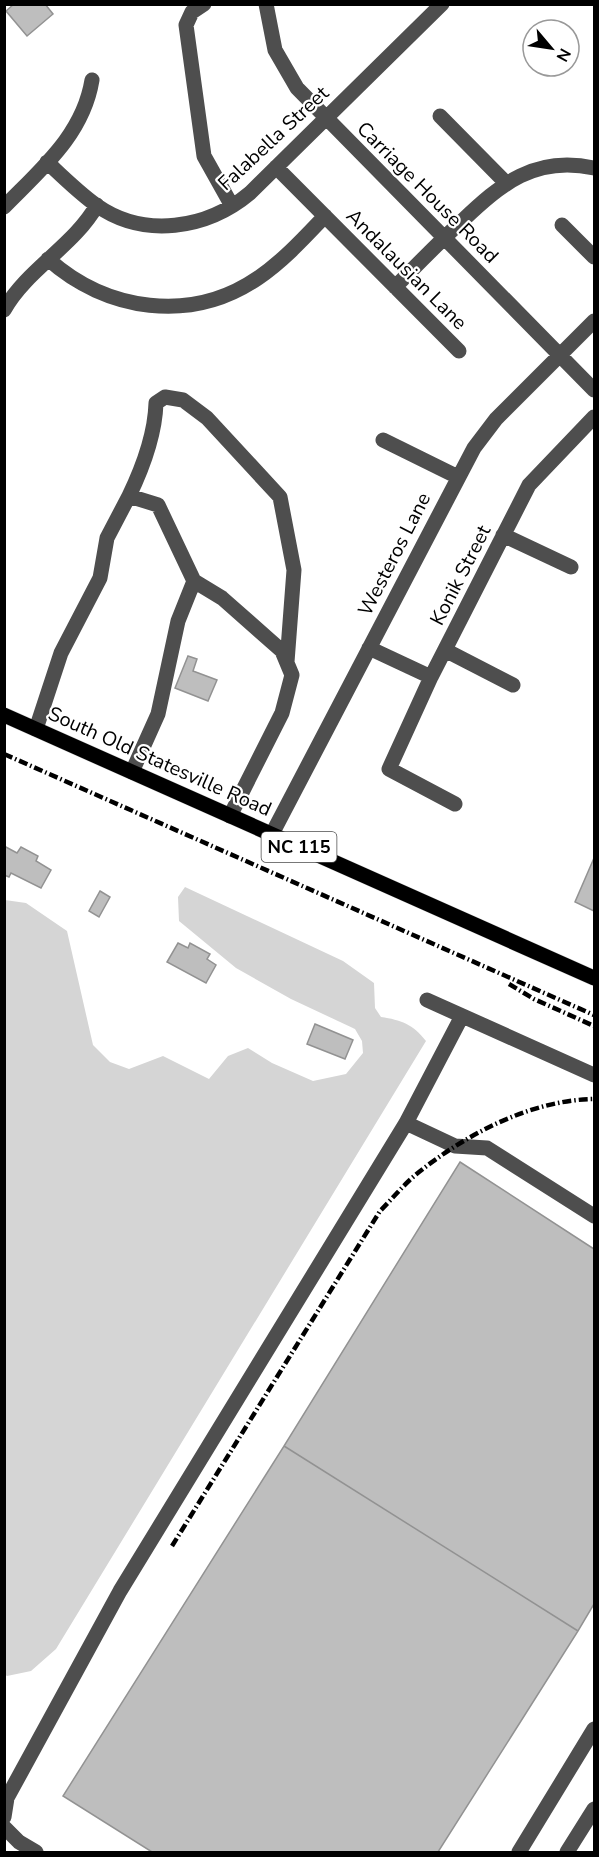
<svg xmlns="http://www.w3.org/2000/svg" width="599" height="1857" font-family="'Nunito Sans',sans-serif">
<style>
.green{fill:#d5d5d5}
.building{fill:#bebebe;stroke:#929292;stroke-width:1.5}
.lines{fill:none;stroke-linecap:round;stroke-linejoin:round}
.major-casing{stroke:#dbdbdb;stroke-width:16}
.minor{stroke:#4e4e4e;stroke-width:15}
.major{stroke:#000;stroke-width:15}
.rail{stroke:#000;stroke-width:4.5;stroke-dasharray:9 3 1.5 3;stroke-linecap:butt}
.labels{text-anchor:middle;stroke-width:4.5;stroke-linejoin:round;paint-order:stroke}
.shield{fill:#fff;stroke:#4c4c4c;stroke-width:1.5}
.shield-label{font-size:18px;font-weight:bold;fill:#000}
.street-label{font-size:20px;fill:#000;stroke:#fff}
</style>
<rect width="100%" height="100%" fill="#fff"/>
<path class="green" d="M 185,887 L 343,961 L 374,983 L 375,1008 L 381,1017 C 401,1020 413,1024 426,1041 L 56,1649 L 31,1671 L 7,1676 L 4,1674 L 5,900 L 26,903 L 67,931 L 93,1045 L 110,1062 L 129,1069 L 163,1056 L 209,1079 L 228,1056 L 248,1048 L 272,1063 L 313,1081 L 346,1074 L 363,1053 L 362,1041 L 355,1029 L 291,999 L 236,968 L 179,921 L 178,897 Z"/>
<path class="building" d="M 14,4 L 45,4 L 53,14 L 27,36 L 6,11 Z
M 188,656 L 197,659 L 193,671 L 217,680 L 208,701 L 175,688 Z
M 4,846 L 17,853 L 21,847 L 38,856 L 36,861 L 51,870 L 41,888 L 11,873 L 9,877 L 4,875 Z
M 594,858 L 594,911 L 575,902 Z
M 100,891 L 110,897 L 99,917 L 89,911 Z
M 178,943 L 188,948 L 190,943 L 210,954 L 207,959 L 216,965 L 206,983 L 167,962 Z
M 315,1024 L 353,1040 L 345,1059 L 307,1044 Z
M 460,1162 L 594,1249 L 594,1604 L 578,1631 L 284,1446 Z
M 284,1446 L 578,1631 L 438,1852 L 152,1852 L 63,1796 Z"/>
<g class="lines">
<defs>
<path id="major" d="M 4,715 L 594,978"/>
</defs>
<use href="#major" class="major-casing"/>
<path class="minor" d="M 204,4 L 192,12 L 186,25 L 204,156 L 232,206
M 266,4 L 275,50 L 297,88 L 594,390
M 440,116 L 506,183
M 47,162 C 63,177 78,192 96,205 C 144,239 207,229 250,193 L 442,4
M 276,167 L 459,351
M 4,207 C 41,169 83,135 92,80
M 562,225 L 594,257
M 48,259 C 106,311 191,324 258,278 C 283,261 304,238 325,216
M 395,287 C 417,265 438,243 461,222 C 501,184 535,155 594,168
M 4,310 C 27,269 74,246 97,205
M 383,440 L 458,477
M 129,496 C 143,467 155,436 156,403 L 165,397 L 183,400 L 207,418 L 280,497 L 294,570 L 287,662
M 503,535 L 571,567
M 369,648 L 431,677
M 445,650 L 513,685
M 36,729 L 61,653 L 100,578 L 107,538 L 129,496 L 158,505 L 194,581 L 222,598 L 282,651 L 292,675 L 282,713 L 230,816
M 132,772 L 158,714 L 178,621 L 194,581
M 455,804 L 389,769 L 431,677 L 529,485 L 594,417
M 272,834 L 474,448 L 496,419 L 594,321
M 427,1000 L 594,1075
M 406,1123 L 455,1146 L 487,1148 L 594,1216
M 4,1817 L 7,1798 L 120,1591 L 406,1123 L 462,1016
M 4,1827 L 19,1842 L 36,1852
M 519,1852 L 594,1729
M 567,1852 L 594,1809"/>
<use href="#major" class="major"/>
<path class="rail" d="M 4,754 L 594,1015
M 509,984 L 534,999 L 594,1026
M 172,1546 L 380,1211 C 393,1198 405,1183 419,1172 C 468,1133 532,1100 594,1099"/>
</g>
<g class="labels">
<rect class="shield" x="261.5" y="832" width="75" height="30" rx="4.5"/>
<g class="shield-label">
<text x="299" y="853">NC 115</text>
</g>
<g class="street-label">
<text transform="translate(273 138) rotate(-43)" y="7">Falabella Street</text>
<text transform="translate(428 192) rotate(45)" y="7">Carriage House Road</text>
<text transform="translate(407 269) rotate(45)" y="7">Andalausian Lane</text>
<text transform="translate(394 554) rotate(-63)" y="7">Westeros Lane</text>
<text transform="translate(460 575) rotate(-63)" y="7">Konik Street</text>
<text transform="translate(160 761) rotate(24)" y="7">South Old Statesville Road</text>
</g>
</g>
<rect width="599" height="1857" fill="none" stroke="#000000" stroke-width="12"/>
<g transform="translate(551 48) rotate(119)"><circle r="28" fill="#ffffff" stroke="#999999" stroke-width="1.5"/>
<path d="M0-4.5L10 22L0 15L-10 22Z" fill="#000000"/>
<text y="-9" font-size="16" font-weight="bold" text-anchor="middle" fill="#000000">N</text>
</g>
</svg>
